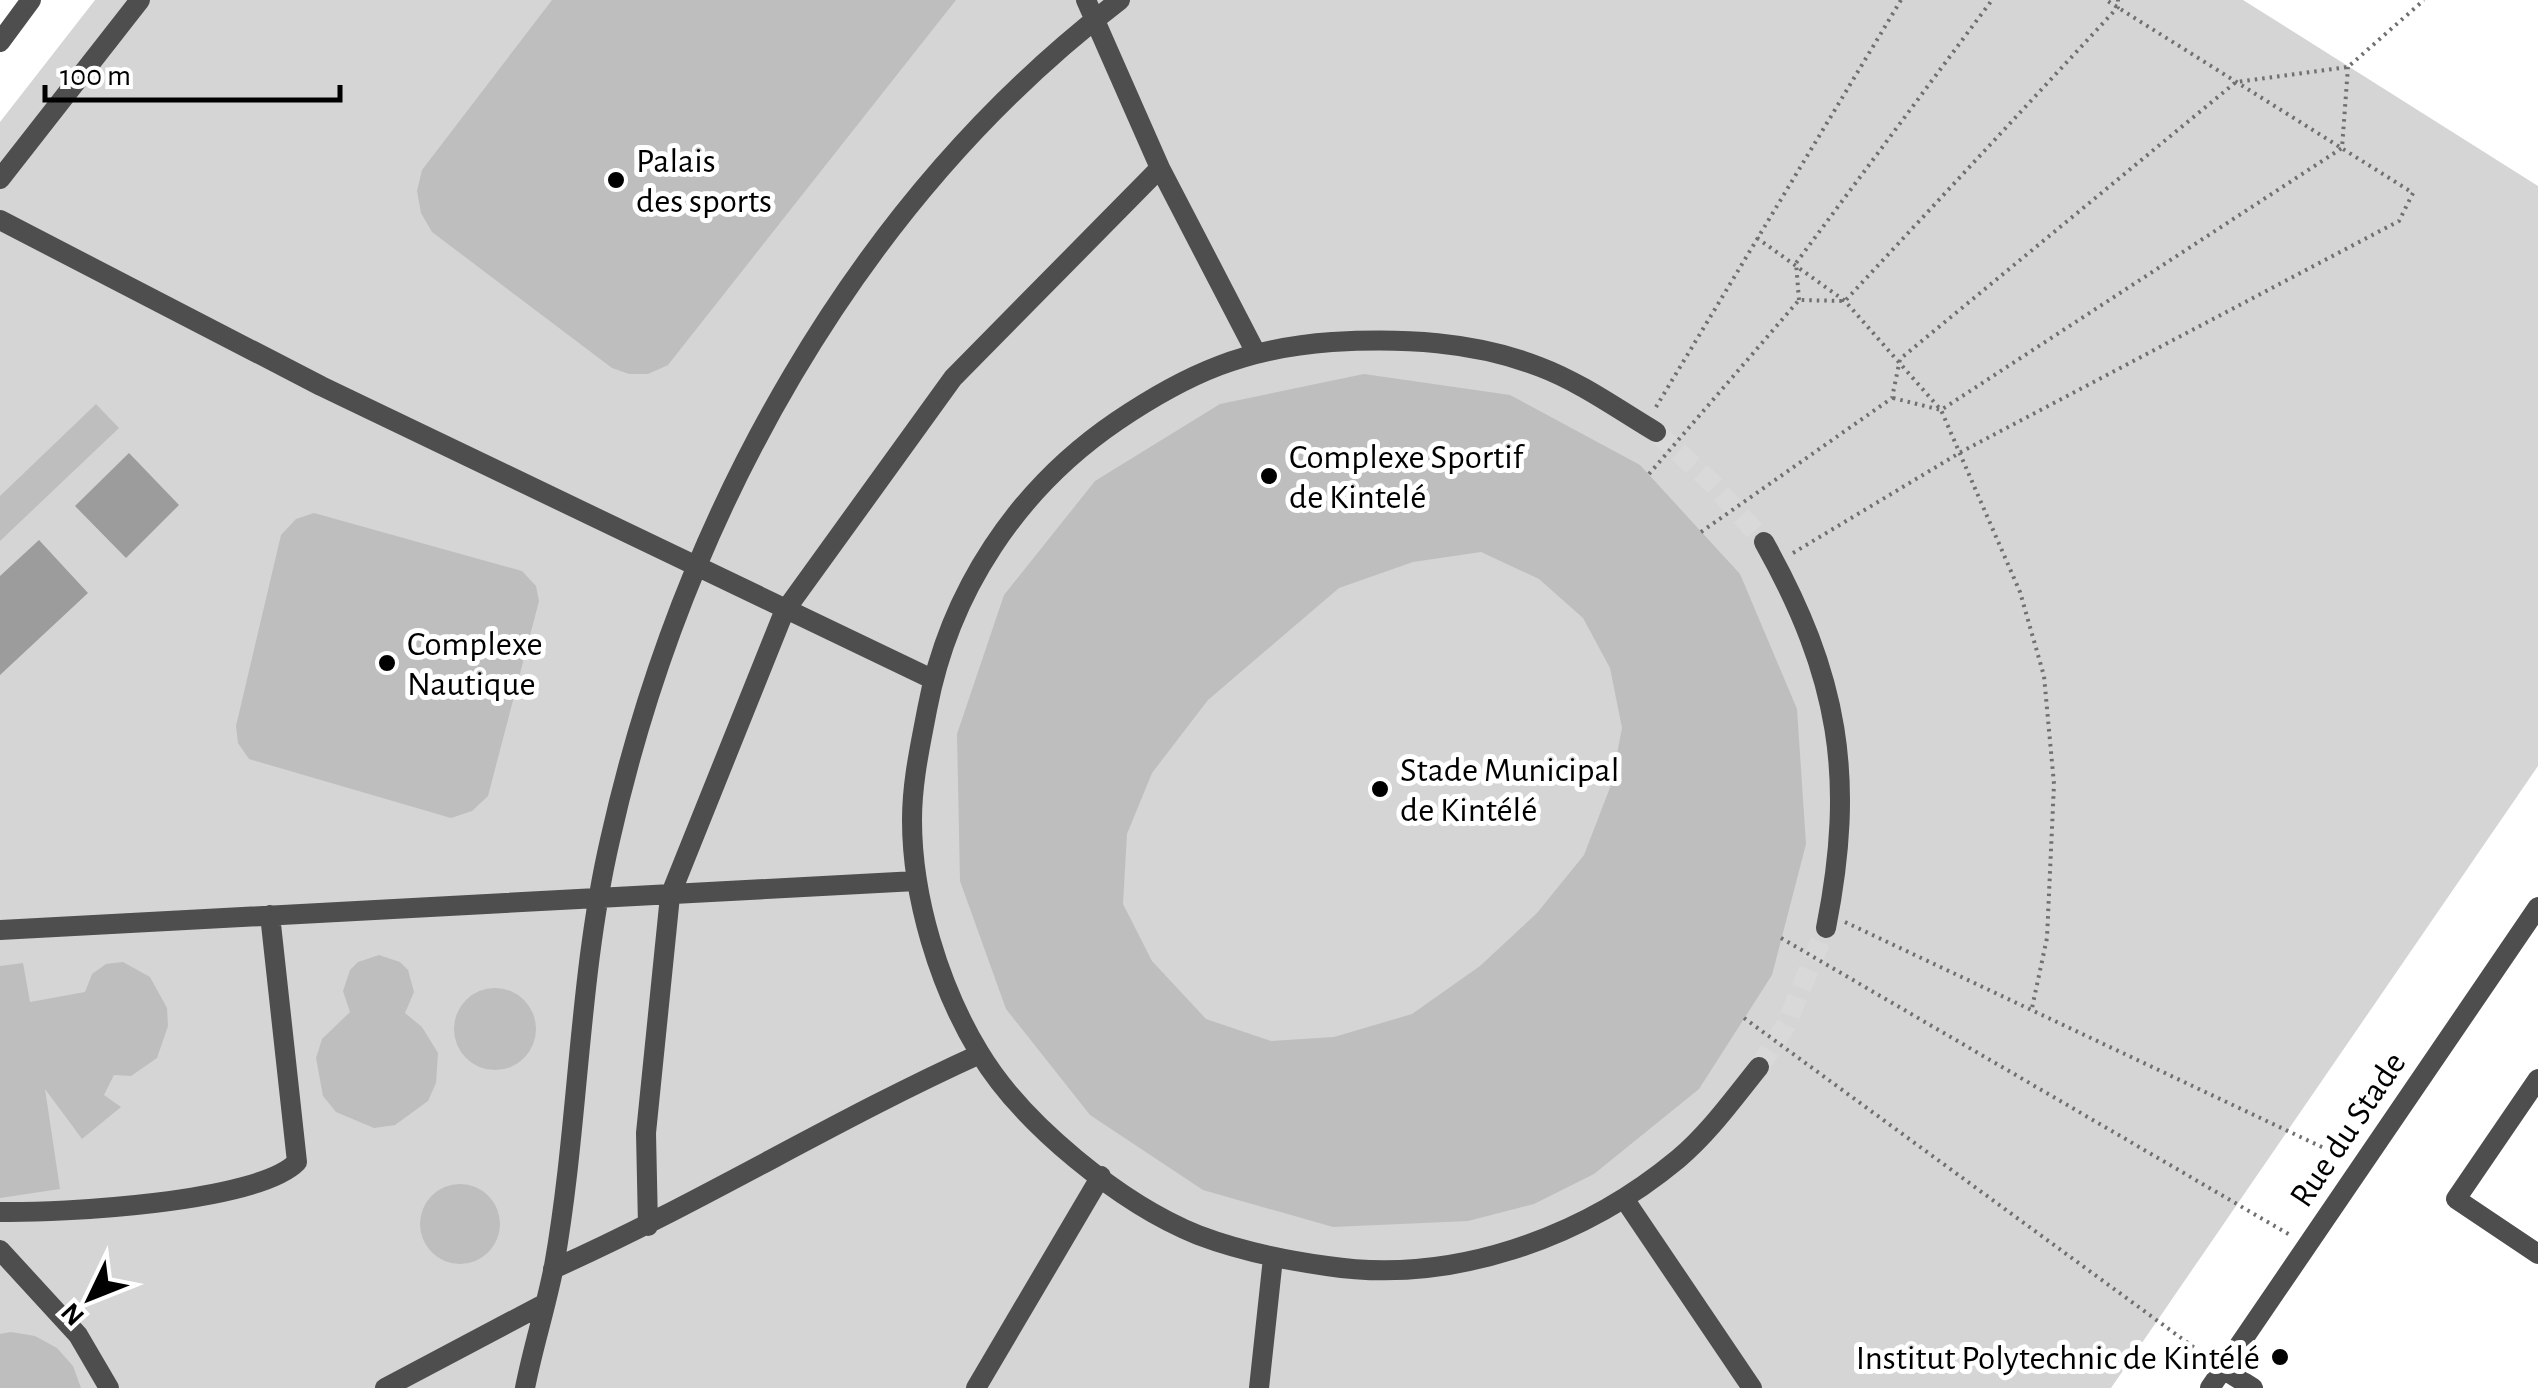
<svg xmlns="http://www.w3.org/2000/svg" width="2538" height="1388" font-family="'Alegreya Sans',sans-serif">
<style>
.green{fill:#d5d5d5}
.water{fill:#9c9c9c}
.building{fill:#bebebe;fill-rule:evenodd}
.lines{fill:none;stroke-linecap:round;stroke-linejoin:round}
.minor-tunnel{stroke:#d9d9d9;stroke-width:20;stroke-dasharray:20 10;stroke-linecap:butt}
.path{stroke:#707070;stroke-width:4;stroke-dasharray:2.5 5;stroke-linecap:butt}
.minor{stroke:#4e4e4e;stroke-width:20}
.poi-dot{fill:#000;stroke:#fff;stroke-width:4}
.labels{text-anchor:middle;stroke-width:10;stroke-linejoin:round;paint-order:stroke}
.poi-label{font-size:35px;fill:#000;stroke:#fff;text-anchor:start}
.street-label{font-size:35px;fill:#000;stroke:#fff}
</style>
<rect width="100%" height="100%" fill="#fff"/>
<path class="green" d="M 95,0 L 2243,0 L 2538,186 L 2538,766 L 2111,1388 L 0,1388 L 0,122 Z"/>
<path class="water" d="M 129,453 L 179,505 L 126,558 L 75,506 Z
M 39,540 L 88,593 L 0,675 L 0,576 Z"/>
<path class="building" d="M 552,0 L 956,0 L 668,365 L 648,374 L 629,374 L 612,368 L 432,232 L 421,213 L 417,191 L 422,170 Z
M 1364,374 L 1510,395 L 1640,465 L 1740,574 L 1797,709 L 1806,844 L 1772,975 L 1699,1089 L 1594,1174 L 1534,1204 L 1468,1221 L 1333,1227 L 1203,1190 L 1090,1115 L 1006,1009 L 960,881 L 957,734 L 1004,595 L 1095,481 L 1220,404 ZM 1481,552 L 1539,579 L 1583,618 L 1610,668 L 1622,728 L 1611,785 L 1584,855 L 1537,913 L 1480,966 L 1412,1014 L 1334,1037 L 1271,1041 L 1206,1019 L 1152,961 L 1123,904 L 1127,834 L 1152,773 L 1208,700 L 1339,588 L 1413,562 Z
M 96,404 L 119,428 L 0,541 L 0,496 Z
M 314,513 L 522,571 L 536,586 L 539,601 L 488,796 L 472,811 L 451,818 L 249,759 L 238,743 L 236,726 L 281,535 L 296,519 Z
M 379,955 L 400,962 L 408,970 L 414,992 L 405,1013 L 422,1027 L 438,1053 L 436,1083 L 428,1101 L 395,1125 L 374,1128 L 336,1112 L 323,1096 L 316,1058 L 322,1039 L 350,1012 L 343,991 L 350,970 L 358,962 Z
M 123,962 L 150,977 L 167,1008 L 168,1026 L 157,1058 L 131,1076 L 114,1075 L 104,1095 L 121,1107 L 82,1139 L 45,1089 L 60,1189 L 0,1198 L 0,966 L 23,963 L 30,1002 L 85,992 L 92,974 L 106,964 Z
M454 1029a41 41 0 1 1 82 0a41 41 0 1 1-82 0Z
M420 1224a40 40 0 1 1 80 0a40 40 0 1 1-80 0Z
M 11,1332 L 35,1336 L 57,1348 L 73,1366 L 81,1388 L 0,1388 L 0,1334 Z"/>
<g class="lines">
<path class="minor-tunnel" d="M 1656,432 L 1713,484 L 1764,542
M 1759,1067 L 1786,1025 L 1826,928"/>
<path class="path" d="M 1757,238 L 1845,301 L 1941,410 L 2020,592 L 2044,676 L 2054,784 L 2047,938 L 2032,1008
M 1799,300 L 1796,263 L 1992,0
M 1893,398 L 1941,410 L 2342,148 L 2348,67
M 1656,407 L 1901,0
M 1649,474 L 1799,300 L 1845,301 L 2118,7 L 2118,0
M 1701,532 L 1892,398 L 1900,359 L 2236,82 L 2348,67 L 2424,0
M 1793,553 L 1961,452 L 2399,221 L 2413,193 L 2106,0
M 1845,922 L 2343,1157
M 1781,938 L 2290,1235
M 1744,1018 L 2207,1357"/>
<path class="minor" d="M 1086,0 L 1160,168 L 1255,351
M 0,42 L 31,0
M 0,179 L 140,0
M 0,220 L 321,386 L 932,679
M 1656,432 C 1619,410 1580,382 1540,367 C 1474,341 1402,338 1332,342 C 1246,348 1188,373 1117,421 C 1017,489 949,592 927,710 C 920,747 912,782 912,820 C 912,897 939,986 979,1052 C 1022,1124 1121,1204 1198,1235 C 1240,1251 1284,1260 1327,1266 C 1452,1285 1583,1238 1678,1159 C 1709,1133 1734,1098 1759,1067
M 1764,542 C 1839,676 1856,777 1826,928
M 0,930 L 916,881
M 2538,1079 L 2456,1199 L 2538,1254
M 1625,1200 L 1752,1388
M 0,1212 C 60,1213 257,1203 297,1162 L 270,915
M 648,1226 L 646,1133 L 670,896 L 784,612 L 953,378 L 1160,168
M 0,1250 L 78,1335 L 109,1388
M 553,1269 C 699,1204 834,1120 980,1054
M 2223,1369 L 2253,1388
M 385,1388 L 542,1305
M 525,1388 C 533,1347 546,1307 554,1266 C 579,1125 578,979 610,840 C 682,518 855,202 1120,0
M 976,1388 L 1101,1176
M 1259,1388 L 1273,1258
M 2210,1388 L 2538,907"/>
</g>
<g class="poi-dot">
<circle cx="616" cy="180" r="10"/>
<circle cx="1269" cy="476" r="10"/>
<circle cx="387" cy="663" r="10"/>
<circle cx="1380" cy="789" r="10"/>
<circle cx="2280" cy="1357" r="10"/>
</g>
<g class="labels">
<g class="poi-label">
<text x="636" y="172">Palais<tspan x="636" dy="40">des sports</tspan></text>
<text x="1289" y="468">Complexe Sportif<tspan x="1289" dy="40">de Kintelé</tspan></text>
<text x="407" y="655">Complexe<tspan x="407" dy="40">Nautique</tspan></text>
<text x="1400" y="781">Stade Municipal<tspan x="1400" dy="40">de Kintélé</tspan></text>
<text x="2260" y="1369" text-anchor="end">Institut Polytechnic de Kintélé</text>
</g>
<g class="street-label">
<text transform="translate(2347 1129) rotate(-56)" y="12">Rue du Stade</text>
</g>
</g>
<g transform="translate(90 1298) rotate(227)" stroke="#ffffff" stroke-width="8" paint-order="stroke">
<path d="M0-8L18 38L0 25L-18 38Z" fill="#000000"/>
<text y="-15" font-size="28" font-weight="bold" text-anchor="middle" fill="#000000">N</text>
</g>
<path d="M45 85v15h295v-15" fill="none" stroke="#000000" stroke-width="5"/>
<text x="60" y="85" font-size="30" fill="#000000" stroke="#ffffff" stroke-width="8" paint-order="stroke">100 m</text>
</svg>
